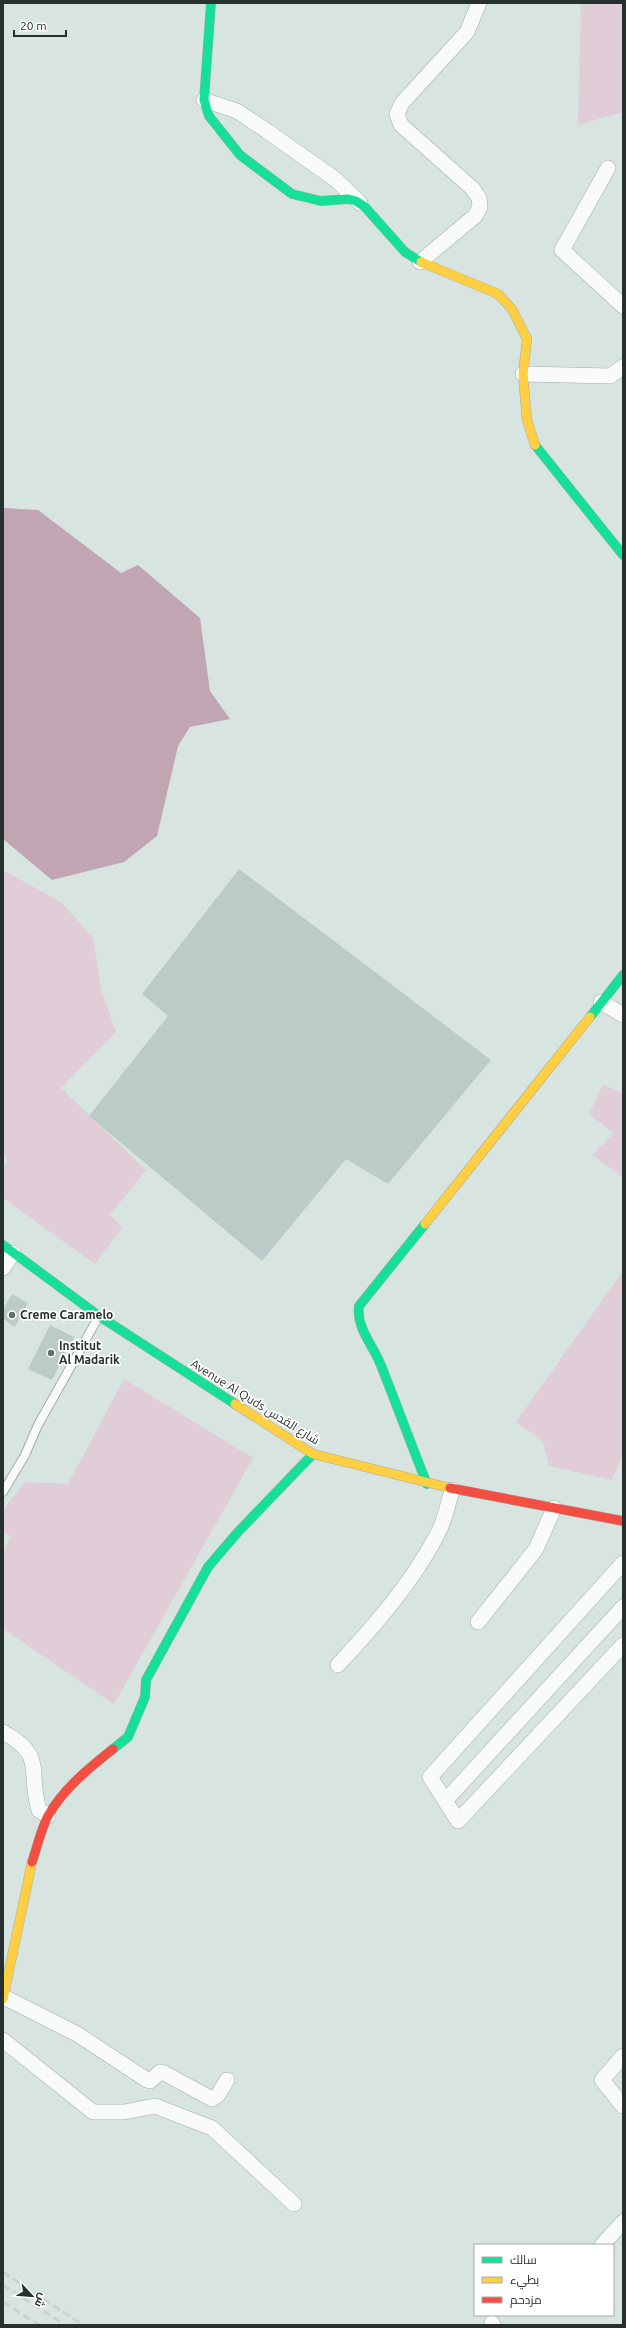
<svg xmlns="http://www.w3.org/2000/svg" width="626" height="2328" font-family="Ubuntu,Cairo,sans-serif">
<style>
.green{fill:#e0cdd7}
.water{fill:#c2a5b3}
.building{fill:#bbccc8}
.lines{fill:none;stroke-linecap:round;stroke-linejoin:round}
.lane-casing{stroke:#a3aeab;stroke-width:10}
.street-casing{stroke:#a3aeab;stroke-width:16}
.fast-casing{stroke:#a3aeab;stroke-width:10}
.slow-casing{stroke:#a3aeab;stroke-width:10}
.jam-casing{stroke:#a3aeab;stroke-width:10}
.lane{stroke:#f9fbfa;stroke-width:8}
.street{stroke:#f9fbfa;stroke-width:15}
.fast{stroke:#16e098;stroke-width:9}
.slow{stroke:#ffcf43;stroke-width:9}
.jam{stroke:#f24e42;stroke-width:9}
.rail{stroke:#cdd1d0;stroke-width:3;stroke-dasharray:8 4;stroke-linecap:butt}
.poi-dot{fill:#646f6c;stroke:#fff;stroke-width:1.5}
.labels{text-anchor:middle;stroke-width:3.5;stroke-linejoin:round;paint-order:stroke}
.poi-label{font-size:12px;font-weight:bold;fill:#26302e;stroke:#fff;text-anchor:start}
.street-label{font-size:12px;fill:#26302e;stroke:#fff}
</style>
<rect width="100%" height="100%" fill="#d7e4e0"/>
<path class="green" d="M 581,3 L 623,3 L 623,112 L 578,125 Z
M 3,870 L 62,903 L 93,938 L 101,989 L 116,1032 L 61,1088 L 146,1170 L 110,1215 L 122,1227 L 95,1264 L 3,1198 L 3,1168 L 7,1160 L 3,1155 Z
M 603,1085 L 623,1093 L 623,1177 L 592,1155 L 614,1133 L 589,1114 Z
M 623,1271 L 623,1454 L 612,1480 L 549,1466 L 543,1441 L 516,1422 Z
M 124,1379 L 253,1458 L 114,1704 L 3,1629 L 3,1550 L 11,1536 L 3,1532 L 3,1510 L 25,1482 L 68,1484 Z"/>
<path class="water" d="M 3,508 L 38,510 L 121,573 L 138,565 L 200,618 L 210,691 L 230,719 L 190,727 L 178,746 L 157,836 L 124,862 L 52,880 L 3,839 Z"/>
<path class="building" d="M 239,869 L 491,1060 L 388,1184 L 346,1159 L 262,1261 L 89,1116 L 168,1016 L 142,994 Z
M 12,1294 L 28,1303 L 15,1327 L 3,1319 L 3,1310 Z
M 50,1325 L 74,1337 L 52,1380 L 28,1369 Z"/>
<g class="lines">
<defs>
<path id="lane" d="M 3,1492 L 25,1455 L 38,1425 L 99,1316"/>
<path id="street" d="M 204,100 L 237,111 L 267,131 L 335,179 L 360,203
M 608,168 L 562,250 L 623,306
M 420,262 L 475,216 L 480,207 L 479,198 L 472,188 L 401,125 L 397,114 L 402,103 L 467,32 L 479,3
M 523,374 L 610,376 L 623,367
M 601,1002 L 623,1015
M 3,1268 L 13,1253
M 623,1563 L 430,1777 L 458,1821 L 623,1645
M 478,1622 L 536,1549 L 554,1508
M 338,1665 C 375,1625 413,1582 438,1533 C 445,1520 448,1504 452,1490
M 3,1732 C 47,1756 27,1771 39,1810 L 48,1816
M 445,1801 L 623,1607
M 4,1997 L 77,2034 L 147,2080 L 150,2081 L 160,2072 L 164,2073 L 212,2099 L 218,2095 L 227,2080
M 3,2040 L 93,2112 L 124,2112 L 155,2106 L 212,2128 L 294,2204
M 623,2056 L 602,2080 L 623,2106
M 602,2245 L 623,2222
M 492,2323 L 493,2325"/>
<path id="fast" d="M 211,3 L 204,100 L 209,116 L 240,155 L 292,194 L 321,201 L 348,199 L 356,201 L 365,207 L 405,252 L 421,262
M 535,445 L 623,555
M 590,1017 L 623,975
M 425,1224 L 359,1306 C 356,1327 372,1344 380,1363 C 396,1403 411,1444 427,1484
M 3,1245 L 99,1316 L 235,1404
M 113,1749 L 128,1737 L 145,1697 L 146,1680 L 208,1567 L 238,1532 L 313,1454"/>
<path id="slow" d="M 421,262 L 498,294 L 512,309 L 527,339 L 523,374 L 527,420 L 535,445
M 425,1224 L 590,1017
M 235,1404 L 313,1454 L 450,1488
M 3,1999 L 32,1862"/>
<path id="jam" d="M 450,1488 L 623,1521
M 32,1862 C 37,1848 41,1829 48,1816 C 63,1789 89,1768 113,1749"/>
</defs>
<use href="#lane" class="lane-casing"/>
<use href="#street" class="street-casing"/>
<use href="#fast" class="fast-casing"/>
<use href="#slow" class="slow-casing"/>
<use href="#jam" class="jam-casing"/>
<use href="#lane" class="lane"/>
<use href="#street" class="street"/>
<use href="#fast" class="fast"/>
<use href="#slow" class="slow"/>
<use href="#jam" class="jam"/>
<path class="rail" d="M 3,2272 L 83,2325
M 3,2285 L 65,2325
M 3,2302 L 39,2325"/>
</g>
<g class="poi-dot">
<circle cx="12" cy="1315" r="4"/>
<circle cx="51" cy="1353" r="4"/>
</g>
<g class="labels">
<g class="poi-label">
<text x="20" y="1319">Creme Caramelo</text>
<text x="59" y="1350">Institut<tspan x="59" dy="14">Al Madarik</tspan></text>
</g>
<g class="street-label">
<text transform="translate(255 1402) rotate(32)" y="4">Avenue Al Quds شارع القدس</text>
</g>
</g>
<rect width="626" height="2328" fill="none" stroke="#26302e" stroke-width="8"/>
<rect x="474" y="2244" width="140" height="72" fill="#ffffff" stroke="#a8acab"/>
<rect x="482" y="2257" width="20" height="6" fill="#16e098" stroke="#a8acab"/>
<text x="510" y="2264" font-size="12" fill="#26302e">سالك</text>
<rect x="482" y="2277" width="20" height="6" fill="#ffcf43" stroke="#a8acab"/>
<text x="510" y="2284" font-size="12" fill="#26302e">بطيء</text>
<rect x="482" y="2297" width="20" height="6" fill="#f24e42" stroke="#a8acab"/>
<text x="510" y="2304" font-size="12" fill="#26302e">مزدحم</text>
<g transform="translate(32 2296) rotate(116)" stroke="#ffffff" stroke-width="3" paint-order="stroke">
<path d="M0-3L7 15L0 10L-7 15Z" fill="#26302e"/>
<text y="-6" font-size="11" font-weight="bold" text-anchor="middle" fill="#26302e">ش</text>
</g>
<path d="M14 30v6h52v-6" fill="none" stroke="#26302e" stroke-width="2"/>
<text x="20" y="30" font-size="12" fill="#26302e" stroke="#ffffff" stroke-width="3" paint-order="stroke">20 m</text>
</svg>
